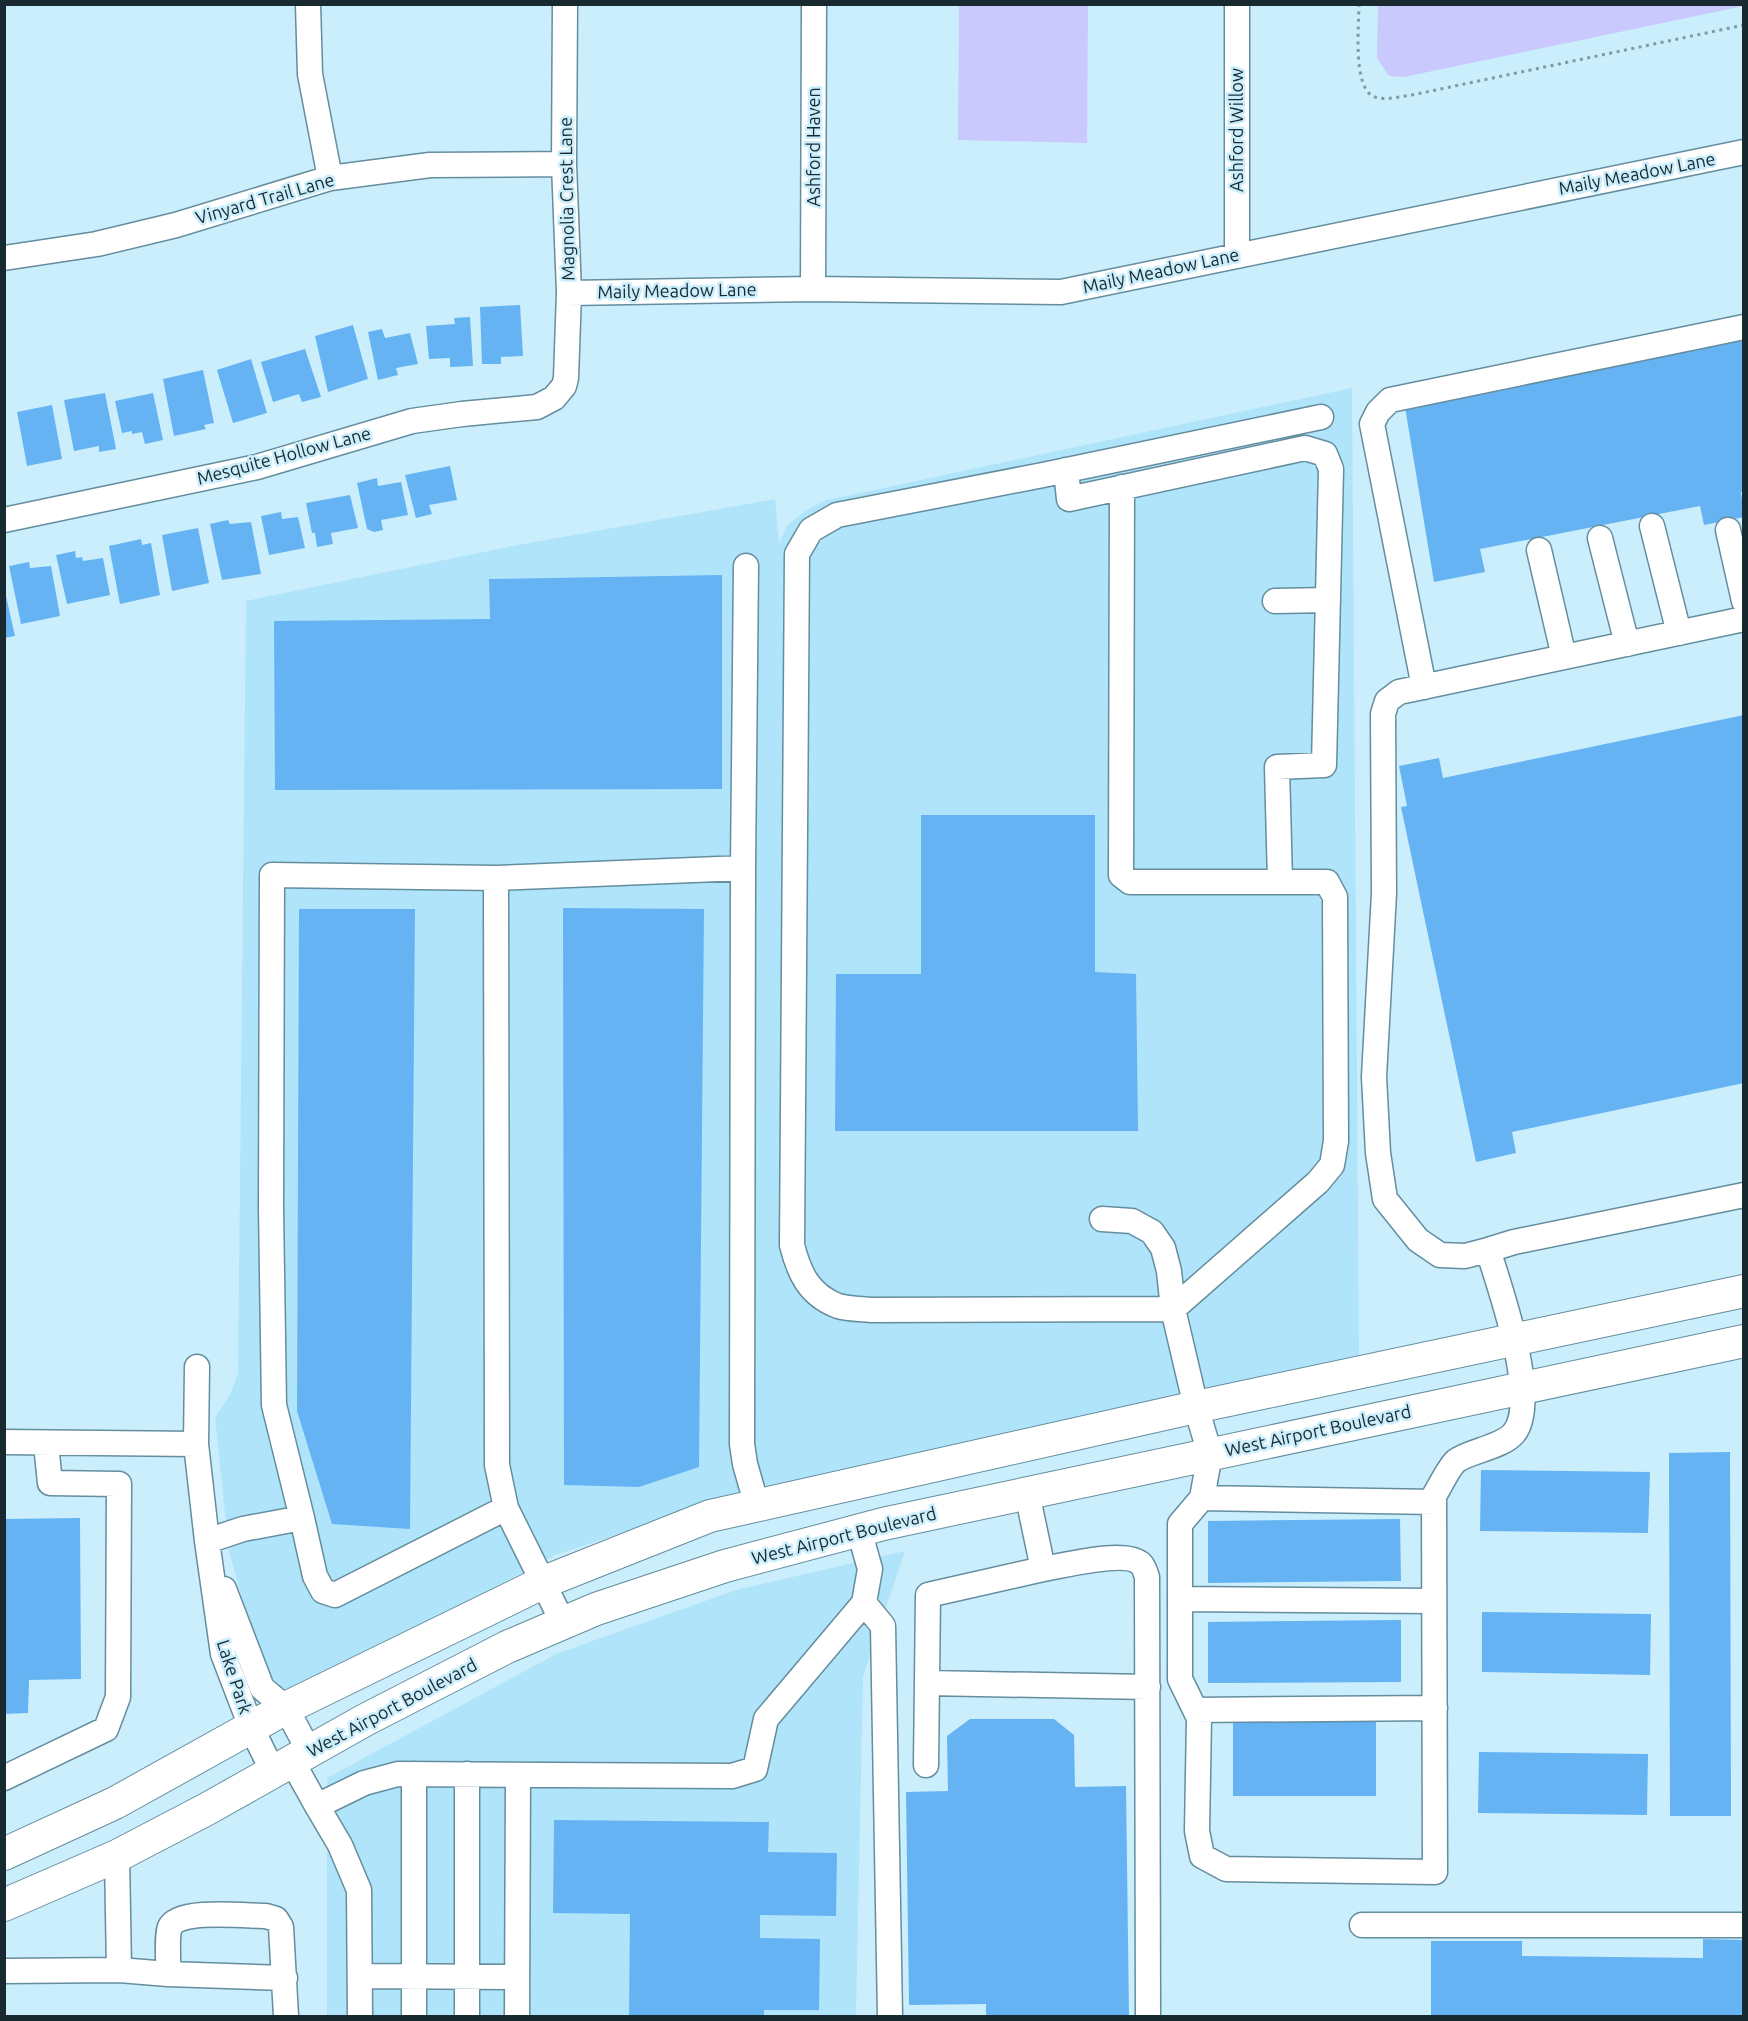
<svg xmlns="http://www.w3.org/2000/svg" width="1748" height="2021" font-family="Ubuntu,sans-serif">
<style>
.built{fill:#b0e4fa}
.water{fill:#c9c9fd}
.building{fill:#65b3f3}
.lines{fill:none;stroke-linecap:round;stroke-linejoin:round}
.minor-casing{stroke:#648d9e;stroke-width:27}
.major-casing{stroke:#648d9e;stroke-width:34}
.path{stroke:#7f9aa5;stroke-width:3;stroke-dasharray:3 4.5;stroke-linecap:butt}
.minor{stroke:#fff;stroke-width:24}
.major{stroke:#fff;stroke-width:32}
.labels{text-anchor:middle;stroke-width:5;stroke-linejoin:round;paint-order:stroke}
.street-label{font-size:18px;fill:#182930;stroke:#cbeefc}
</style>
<rect width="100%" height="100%" fill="#cbeefc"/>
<path class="built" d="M 1352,388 L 1359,1358 L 688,1511 L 556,1555 L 297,1692 L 283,1690 L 277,1686 L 271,1678 L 251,1630 L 229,1551 L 215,1418 L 231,1393 L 238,1373 L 246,601 L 512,546 L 775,499 L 779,543 L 787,526 L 805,511 L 823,501 Z
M 905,1551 L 863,1677 L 856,2016 L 327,2016 L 327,1778 L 556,1654 L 736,1590 Z"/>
<path class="water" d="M 959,5 L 1088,5 L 1087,143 L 958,140 Z
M 1378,5 L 1743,4 L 1744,6 L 1404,77 L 1389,76 L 1377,58 Z"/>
<path class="building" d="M 520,305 L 523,356 L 501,357 L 501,364 L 482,364 L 480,307 Z
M 470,317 L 473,366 L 450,367 L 450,358 L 429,359 L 426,326 L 455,324 L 454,318 Z
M 353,325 L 368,379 L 328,392 L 315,336 Z
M 382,329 L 385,338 L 410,333 L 418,364 L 396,368 L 398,375 L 378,380 L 368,332 Z
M 1744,336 L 1744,491 L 1741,492 L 1744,517 L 1704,525 L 1700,506 L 1480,549 L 1485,572 L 1434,582 L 1405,407 Z
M 305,349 L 321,397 L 302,402 L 299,394 L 273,402 L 261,362 Z
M 251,359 L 267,413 L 233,423 L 217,370 Z
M 203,370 L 214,423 L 204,425 L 206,429 L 174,436 L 163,379 Z
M 105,393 L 116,449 L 99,452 L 99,446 L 74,451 L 64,400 Z
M 153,393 L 163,440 L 145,444 L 142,432 L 132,434 L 132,431 L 122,433 L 115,401 Z
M 52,405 L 62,459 L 27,466 L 17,412 Z
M 450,466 L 457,500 L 429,505 L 432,514 L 416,518 L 405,475 Z
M 377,478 L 378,486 L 401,482 L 408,515 L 381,520 L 383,530 L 374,532 L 367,529 L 357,483 Z
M 350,495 L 358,528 L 331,533 L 333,544 L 317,547 L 315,533 L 312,533 L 306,503 Z
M 281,512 L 282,519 L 298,517 L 305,548 L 269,555 L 261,516 Z
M 228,520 L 230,524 L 251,522 L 261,574 L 222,580 L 210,524 Z
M 198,528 L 209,583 L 172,591 L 162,535 Z
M 141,539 L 142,545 L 151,543 L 160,595 L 120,604 L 109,546 Z
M 75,551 L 76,558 L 82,557 L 83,561 L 103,558 L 110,595 L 67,604 L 56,555 Z
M 29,562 L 30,568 L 51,566 L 60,616 L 21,624 L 9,566 Z
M 722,575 L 722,789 L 275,790 L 274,621 L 490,619 L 489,579 Z
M 4,587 L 15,636 L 4,638 Z
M 1744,715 L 1744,1083 L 1512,1132 L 1516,1153 L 1476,1162 L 1401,807 L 1407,806 L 1399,766 L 1439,758 L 1443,778 Z
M 921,815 L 1095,815 L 1095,972 L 1136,974 L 1138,1131 L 835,1131 L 836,974 L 921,974 Z
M 563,908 L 704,909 L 699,1467 L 639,1487 L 564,1485 Z
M 299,909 L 415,909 L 410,1529 L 332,1524 L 297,1411 Z
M 1730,1452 L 1731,1816 L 1670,1816 L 1669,1453 Z
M 1481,1470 L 1650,1472 L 1648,1533 L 1480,1531 Z
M 80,1518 L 81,1679 L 29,1680 L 28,1713 L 4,1714 L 4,1519 Z
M 1400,1519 L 1401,1581 L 1208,1583 L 1208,1521 Z
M 1482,1612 L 1651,1614 L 1650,1675 L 1482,1672 Z
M 1401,1620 L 1401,1682 L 1208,1683 L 1208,1622 Z
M 970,1719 L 1054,1719 L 1074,1735 L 1075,1787 L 1126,1786 L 1129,2016 L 986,2016 L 986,2004 L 909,2005 L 906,1792 L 948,1791 L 947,1736 Z
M 1233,1720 L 1376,1720 L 1376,1796 L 1233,1796 Z
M 1479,1752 L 1648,1754 L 1647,1815 L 1478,1813 Z
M 554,1820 L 769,1822 L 768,1852 L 837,1853 L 836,1916 L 760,1915 L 760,1938 L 820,1939 L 819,2010 L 764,2010 L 764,2016 L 629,2016 L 630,1914 L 553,1913 Z
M 1703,1939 L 1744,1940 L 1744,2016 L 1431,2016 L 1431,1941 L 1522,1941 L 1522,1956 L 1703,1958 Z"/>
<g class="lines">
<defs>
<path id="minor" d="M 308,4 L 310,74 L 330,178
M 1237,4 L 1237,255
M 4,258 L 97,244 L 176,225 L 330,178 L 430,165 L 564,164
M 813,289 L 814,4
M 569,293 L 813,289 L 1061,292 L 1744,152
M 1066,470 L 1069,499 L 1305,448 L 1325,454 L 1331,469 L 1324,765 L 1277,767 L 1280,882
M 1122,487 L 1121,875 L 1130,882 L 1327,882 L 1335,897 L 1336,1141 L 1332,1165 L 1318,1182 L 1173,1309 L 871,1310 C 861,1309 848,1309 838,1306 C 809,1295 799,1273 792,1245 L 797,554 L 811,530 L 837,515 L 1043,475 L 1321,417
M 4,520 L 257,467 L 412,421 L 462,414 L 537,407 L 554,398 L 564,386 L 566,378 L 569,293 L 564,164 L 565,4
M 1652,526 L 1679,633
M 1728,530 L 1744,601
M 1600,538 L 1627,644
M 1539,550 L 1564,657
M 746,566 L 743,868 L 742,1444 L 745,1464 L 757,1506
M 1275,601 L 1328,600
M 1424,687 L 1372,424 L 1378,412 L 1390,400 L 1744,327
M 1102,1219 L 1132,1221 L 1152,1232 L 1163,1248 L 1169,1271 L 1173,1309 L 1196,1407 L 1210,1454 L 1202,1498 L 1180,1524 L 1180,1679 L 1199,1718 L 1197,1831 L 1202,1856 L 1226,1869 L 1435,1872 L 1434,1496 C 1439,1488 1449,1467 1456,1461 C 1469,1451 1503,1447 1514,1433 C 1540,1401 1500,1288 1488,1250 L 1465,1256 L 1440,1255 L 1418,1240 L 1385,1199 L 1378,1153 L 1374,1077 L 1384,893 L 1383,714 L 1387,701 L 1399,692 L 1744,619
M 1488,1250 L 1514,1242 L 1744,1195
M 197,1367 L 196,1444 L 207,1541 L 223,1654 L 251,1727 L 273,1772
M 4,1442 L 196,1444
M 1027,1493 L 1043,1569 C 1063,1566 1126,1549 1141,1564 C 1144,1567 1146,1574 1147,1577 L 1148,2016
M 1202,1498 L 1434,1502
M 302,1518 L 274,1405 L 271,1207 L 272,875 L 496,878
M 207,1541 L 243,1529 L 302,1518 L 315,1576 L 323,1591 L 335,1595 L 506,1508
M 224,1589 L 262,1688 L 286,1708 L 309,1751
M 1181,1599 L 1434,1601
M 864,1603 L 883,1626 L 890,2016
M 563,1623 L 506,1508 L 497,1465 L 496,878 L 743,868
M 927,1683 L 1148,1687
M 1195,1710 L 1435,1708
M 292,1761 L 317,1806 L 364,1783 L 398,1774 L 732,1776 L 755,1769 L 766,1719 L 864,1603 L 870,1569 L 859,1530
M 926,1765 L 928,1595 L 1043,1569
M 4,1778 L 106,1729 L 118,1697 L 119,1484 L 50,1483 L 46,1444
M 317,1806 L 340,1845 L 359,1890 L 360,2016
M 117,1856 L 119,1970
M 1362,1925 L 1744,1925
M 4,1971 L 119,1970 L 168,1974 L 285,1978
M 168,1974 C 169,1962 166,1937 170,1927 C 178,1908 247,1916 266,1916 L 276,1919 L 281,1927 L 286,2016
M 360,1976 L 517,1977
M 414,2016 L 414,1774
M 467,2016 L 467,1774
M 517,2016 L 518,1775"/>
<path id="major" d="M 4,1854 L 115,1803 L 286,1708 L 544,1582 L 710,1516 L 1196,1407 L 1744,1291
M 4,1905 L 117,1856 L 207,1809 L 365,1720 L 507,1647 L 596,1609 L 725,1566 L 883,1524 L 1744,1341"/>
</defs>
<use href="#minor" class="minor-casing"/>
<use href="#major" class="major-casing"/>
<path class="path" d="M 1359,4 C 1359,24 1352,90 1375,97 C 1386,101 1401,96 1412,95 L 1744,25"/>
<use href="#minor" class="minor"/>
<use href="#major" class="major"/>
</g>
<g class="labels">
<g class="street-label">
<text transform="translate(1237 130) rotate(-90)" y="6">Ashford Willow</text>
<text transform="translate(814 147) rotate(-90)" y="6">Ashford Haven</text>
<text transform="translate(1637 174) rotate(-11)" y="6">Maily Meadow Lane</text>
<text transform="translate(265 199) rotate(-16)" y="6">Vinyard Trail Lane</text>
<text transform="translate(567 199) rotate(-91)" y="6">Magnolia Crest Lane</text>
<text transform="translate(1161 271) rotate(-12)" y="6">Maily Meadow Lane</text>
<text transform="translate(677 291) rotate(-1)" y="6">Maily Meadow Lane</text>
<text transform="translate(284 456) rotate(-15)" y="6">Mesquite Hollow Lane</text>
<text transform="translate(1318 1431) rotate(-12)" y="6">West Airport Boulevard</text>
<text transform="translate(844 1536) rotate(-14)" y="6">West Airport Boulevard</text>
<text transform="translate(234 1677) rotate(72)" y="6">Lake Park</text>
<text transform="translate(392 1708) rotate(-28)" y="6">West Airport Boulevard</text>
</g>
</g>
<rect width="1748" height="2021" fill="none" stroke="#182930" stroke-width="12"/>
</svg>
